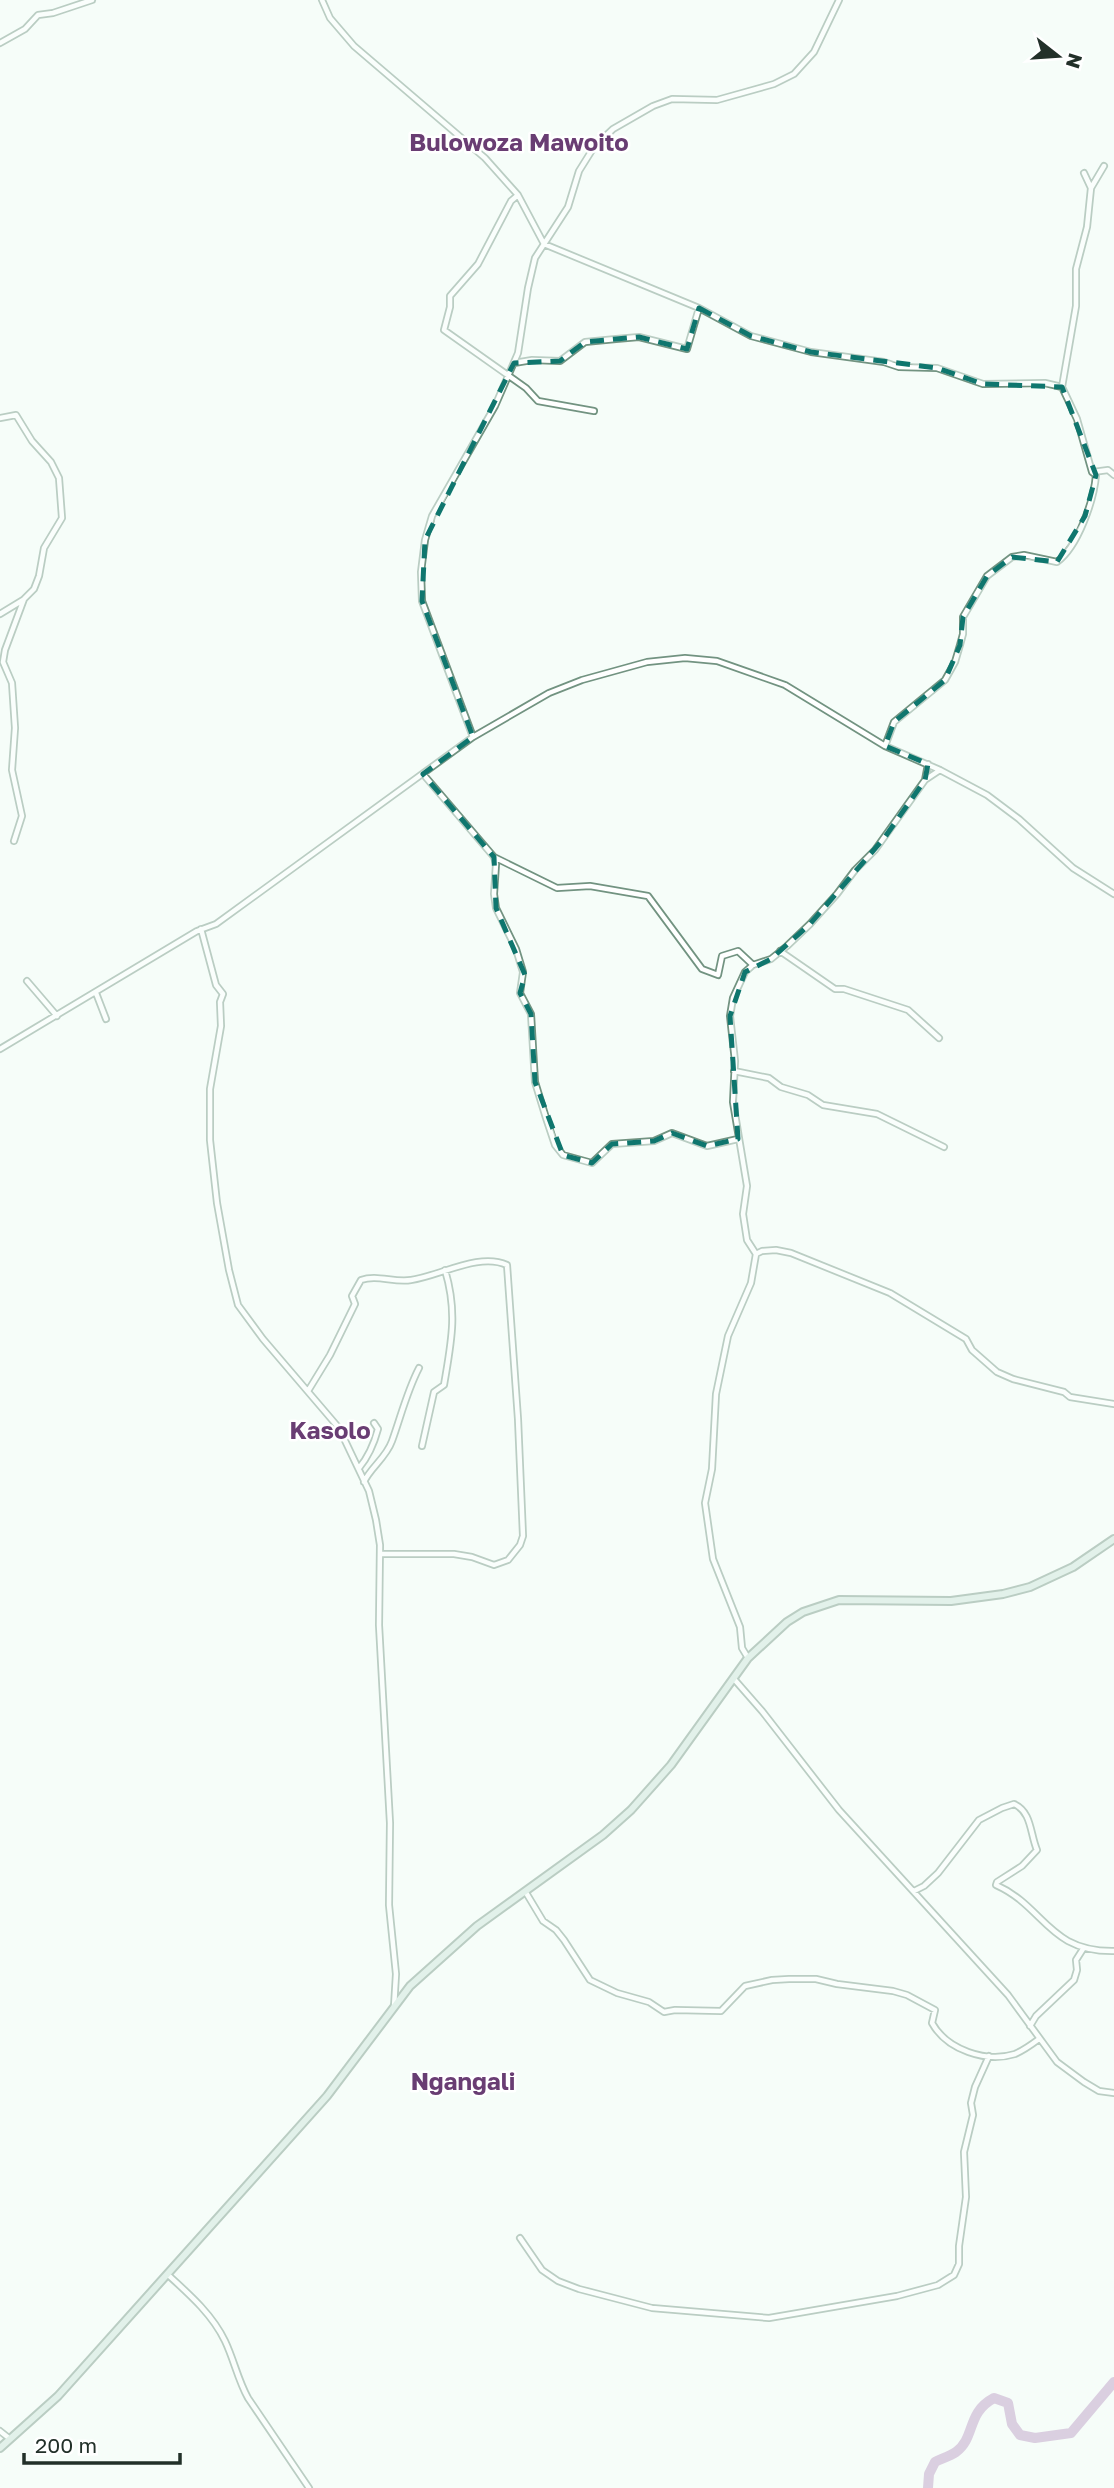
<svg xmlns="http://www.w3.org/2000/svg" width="1114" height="2488" font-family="'Golos Text',sans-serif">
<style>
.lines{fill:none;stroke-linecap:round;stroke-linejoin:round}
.river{stroke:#b997c0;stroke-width:10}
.minor-casing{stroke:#729381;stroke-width:8}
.secondary-casing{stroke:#729381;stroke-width:10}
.minor{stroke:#fff;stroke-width:4.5}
.secondary{stroke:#c9e3d7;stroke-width:6}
.marked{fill:none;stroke:#0f766e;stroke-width:5;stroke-dasharray:14 9;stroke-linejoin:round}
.labels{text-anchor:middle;stroke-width:5;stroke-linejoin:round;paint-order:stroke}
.quarter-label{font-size:24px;font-weight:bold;fill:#693d73;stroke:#fff}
</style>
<rect width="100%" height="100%" fill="#f6fdf9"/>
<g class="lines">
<path class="river" d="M 928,2488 L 929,2474 L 935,2462 C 941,2459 950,2456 956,2452 C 976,2437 966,2413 994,2398 L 1008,2403 L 1012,2424 L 1020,2435 L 1035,2438 L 1071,2433 L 1114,2382"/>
<defs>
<path id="minor" d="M 322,0 L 330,18 L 354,46 L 485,158 L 518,195 L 544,244 L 699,308 L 751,336 L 811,352 L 884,362 L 899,367 L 937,368 L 983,384 L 1045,383 L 1062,387 L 1077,419 L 1092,472 L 1096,475 C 1094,500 1078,547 1057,562 L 1024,555 L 1012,557 L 987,576 L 963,617 L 963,634 L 960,645 L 955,662 L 945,680 L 894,722 L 885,746
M 0,43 L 25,29 L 38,15 L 53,13 L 92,0
M 1091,188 L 1104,166
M 518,195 L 511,201 L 478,264 L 450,296 L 450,307 L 444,330 L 526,388 L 538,401 L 594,411
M 514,363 L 532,360 L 560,361 L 585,342 L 616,339 L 639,337 L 687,349 L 699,308
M 1062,387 L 1076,306 L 1076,269 L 1087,227 L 1091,188 L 1084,173
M 0,418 L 16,415 L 32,441 L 51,462 L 59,478 L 62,518 L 44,548 L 39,576 L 34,589 L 24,599 L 5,650 L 3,662 L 12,683 L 15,728 L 12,770 L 22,816 L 14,841
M 1093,472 L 1108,470 L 1114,475
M 0,614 L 23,600
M 473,737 L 422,601 L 421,572 L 425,540 L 432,516 L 495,406 L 518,353 L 528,288 L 535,258 L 568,207 L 579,171 L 594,147 L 613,129 L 653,106 L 672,99 L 717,100 L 774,84 L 794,74 L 814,52 L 839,0
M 423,774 L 494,857 L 557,888 L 590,886 L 648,896 L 702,969 L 718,975 L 722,956 L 738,951 L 753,965
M 925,780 L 940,770
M 494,857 L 496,864 L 494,894 L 496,908 L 516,949 L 523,972 L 520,993 L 531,1014 L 535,1082 L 546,1118 L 555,1145 L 563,1155 L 592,1163 L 612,1144 L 654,1141 L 672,1133 L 707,1146 L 738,1139
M 201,929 L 216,985 L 223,994 L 220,1002 L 221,1026 L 210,1089 L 210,1140 L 217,1203 L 229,1270 L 238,1305 L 263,1339 L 339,1428 L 369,1491 L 376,1520 L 380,1545 L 379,1625 L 390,1823 L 389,1905 L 396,1974 L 394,2007
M 780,951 L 835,989 L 844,989 L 908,1010 L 939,1038
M 27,981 L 57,1016
M 96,993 L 106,1019
M 0,1049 L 197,931 L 216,924 L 473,737 L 549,693 L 582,680 L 647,662 L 685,658 L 717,661 L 785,685 L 885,746 L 940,770 L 987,795 L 1019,819 L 1073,868 L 1114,894
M 734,1071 L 769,1078 L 781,1087 L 808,1095 L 823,1105 L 877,1114 L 944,1147
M 756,1254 L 762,1251 L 776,1250 L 791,1253 L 890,1293 L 966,1339 L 972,1350 L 997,1372 L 1013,1379 L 1064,1392 L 1070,1397 L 1114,1404
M 308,1391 L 330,1355 L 355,1304 L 352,1296 L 361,1280 C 377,1274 394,1283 411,1280 C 440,1276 479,1252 507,1265 L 518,1419 L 523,1536 L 520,1545 L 508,1560 L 494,1565 L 472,1557 L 454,1554 L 380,1554
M 422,1446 L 434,1392 L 444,1385 C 451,1343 458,1313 445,1270
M 359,1468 C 369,1456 374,1444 378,1429 L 374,1423
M 364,1482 C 370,1468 386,1458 392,1441 C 401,1416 407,1391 419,1368
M 748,1658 L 742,1648 L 740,1627 L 713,1559 L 705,1503 L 712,1469 L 716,1394 L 728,1336 L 751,1283 L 756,1254 L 747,1240 L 743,1214 L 747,1186 L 733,1102 L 735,1061 L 730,1016 L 733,998 L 745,972 L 753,965 L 771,959 L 787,946 L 810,924 L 837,894 L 855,870 L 875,850 L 925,780 L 928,764
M 734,1679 L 762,1711 L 839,1810 L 1008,1995 L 1057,2062 L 1084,2082 L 1099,2091 L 1114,2093
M 525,1891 L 543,1921 L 556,1930 L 564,1940 L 590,1980 L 617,1993 L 649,2002 L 664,2012 L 675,2010 L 721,2011 L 745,1986 L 772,1980 L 789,1979 L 816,1979 L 837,1984 L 893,1991 L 907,1995 L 935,2010 L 932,2023 C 947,2050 986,2063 1015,2054 C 1024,2050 1031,2045 1039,2039
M 914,1891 L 924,1886 L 938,1873 L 979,1820 L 1002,1808 L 1014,1804 C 1032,1812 1030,1834 1037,1850 L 1022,1866 L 997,1882 L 996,1885 C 1045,1907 1048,1952 1114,1951
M 1030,2026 L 1036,2016 L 1074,1980 L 1077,1970 L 1076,1960 L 1083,1949
M 520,2238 L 542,2270 L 558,2281 L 579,2289 L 652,2308 L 769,2318 L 897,2296 L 938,2285 L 954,2275 L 959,2264 L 959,2246 L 966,2197 L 964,2152 L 973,2115 L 971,2103 L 975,2087 L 989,2056
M 167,2274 C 189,2294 212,2314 225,2341 C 234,2360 238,2380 248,2398 L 309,2488
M 0,2431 L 10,2439"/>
<path id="secondary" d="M 0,2448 L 58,2396 L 327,2096 L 410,1986 L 477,1926 L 603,1835 L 631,1810 L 671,1765 L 748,1658 L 787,1622 L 803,1612 L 839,1600 L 951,1601 L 1003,1594 L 1030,1587 L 1073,1567 L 1114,1539"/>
</defs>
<use href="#minor" class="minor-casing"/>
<use href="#secondary" class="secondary-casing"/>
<use href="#minor" class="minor"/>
<use href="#secondary" class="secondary"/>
</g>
<path d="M0 0H1114V2488H0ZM 699,308 L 751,336 L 811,352 L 937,368 L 983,384 L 1062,387 L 1096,475 L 1085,516 L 1057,562 L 1012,557 L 987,576 L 963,617 L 960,645 L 945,680 L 894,722 L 885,746 L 928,764 L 925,780 L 885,837 L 810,924 L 771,959 L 745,972 L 730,1016 L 738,1139 L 707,1146 L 672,1133 L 654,1141 L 612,1144 L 592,1163 L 563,1155 L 535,1082 L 531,1014 L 520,993 L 525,975 L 496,908 L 494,857 L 423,774 L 473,737 L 422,601 L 425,540 L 514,363 L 560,361 L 585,342 L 616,339 L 639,337 L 687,349 Z" fill="#f6fdf9" fill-opacity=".55" fill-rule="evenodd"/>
<path class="marked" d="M 699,308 L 751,336 L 811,352 L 937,368 L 983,384 L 1062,387 L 1096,475 L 1085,516 L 1057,562 L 1012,557 L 987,576 L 963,617 L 960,645 L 945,680 L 894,722 L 885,746 L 928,764 L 925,780 L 885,837 L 810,924 L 771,959 L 745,972 L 730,1016 L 738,1139 L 707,1146 L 672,1133 L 654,1141 L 612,1144 L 592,1163 L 563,1155 L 535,1082 L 531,1014 L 520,993 L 525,975 L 496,908 L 494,857 L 423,774 L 473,737 L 422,601 L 425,540 L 514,363 L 560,361 L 585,342 L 616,339 L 639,337 L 687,349 Z"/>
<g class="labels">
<g class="quarter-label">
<text x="519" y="151">Bulowoza Mawoito</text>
<text x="330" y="1439">Kasolo</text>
<text x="463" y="2090">Ngangali</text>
</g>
</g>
<g transform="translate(1058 56) rotate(107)" stroke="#ffffff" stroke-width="5" paint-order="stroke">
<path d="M0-5L12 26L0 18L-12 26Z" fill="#223029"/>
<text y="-10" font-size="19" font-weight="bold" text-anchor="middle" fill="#223029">N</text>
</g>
<path d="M24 2453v10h156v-10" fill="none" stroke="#223029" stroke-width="3.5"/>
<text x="35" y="2453" font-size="21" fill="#223029" stroke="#ffffff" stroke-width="5" paint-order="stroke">200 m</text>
</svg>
